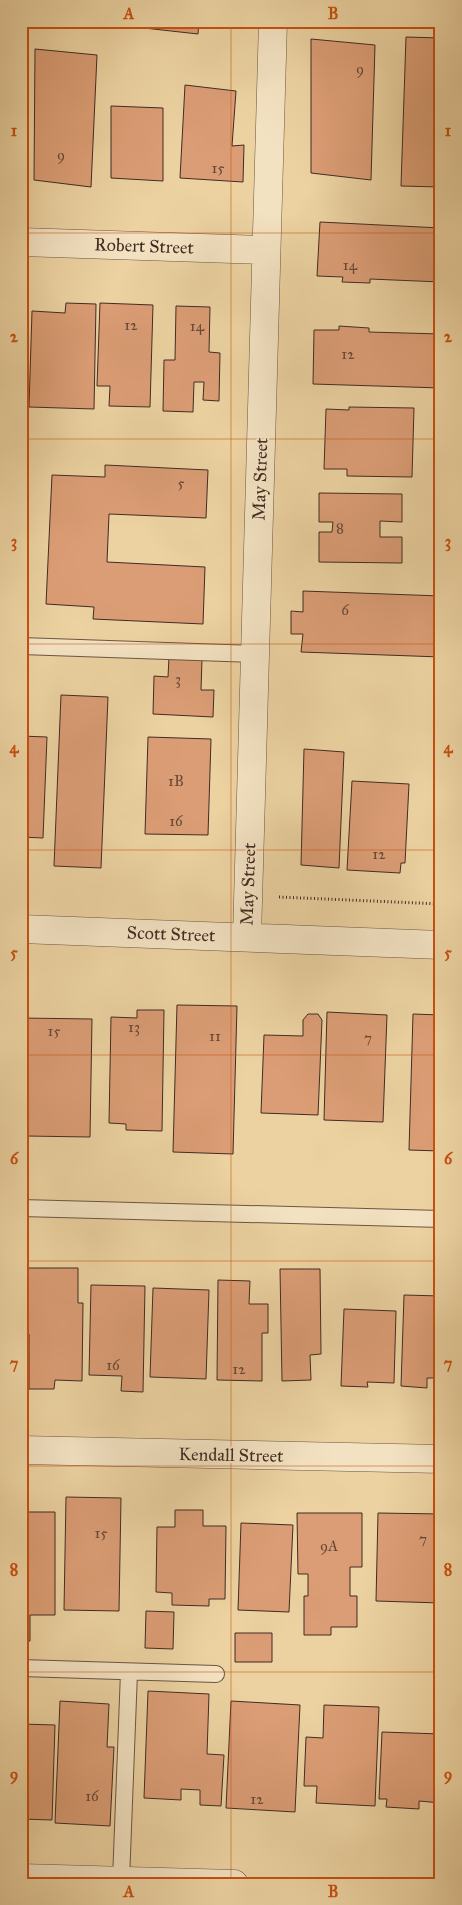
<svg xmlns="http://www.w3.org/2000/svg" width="462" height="1905" font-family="'IM FELL Great Primer',serif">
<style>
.building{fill:#db9d75;stroke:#422b23}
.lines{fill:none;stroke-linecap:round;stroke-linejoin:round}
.service-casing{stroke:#6c5542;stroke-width:18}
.minor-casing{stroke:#6c5542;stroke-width:29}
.path{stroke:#422b23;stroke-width:3;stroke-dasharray:1 2.5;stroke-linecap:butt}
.service{stroke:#f3e2c2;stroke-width:16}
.minor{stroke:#f3e2c2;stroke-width:28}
.grid{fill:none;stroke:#c75011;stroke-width:1;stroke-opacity:0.55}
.labels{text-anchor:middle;stroke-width:4;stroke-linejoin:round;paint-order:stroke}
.number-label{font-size:15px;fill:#684838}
.street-label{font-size:18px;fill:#422b23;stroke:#f3e2c2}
.neatline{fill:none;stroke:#c75011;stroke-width:2}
.grid-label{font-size:16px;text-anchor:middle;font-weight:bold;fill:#c75011}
</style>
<rect width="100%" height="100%" fill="#ecd2a1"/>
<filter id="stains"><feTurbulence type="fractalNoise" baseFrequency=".004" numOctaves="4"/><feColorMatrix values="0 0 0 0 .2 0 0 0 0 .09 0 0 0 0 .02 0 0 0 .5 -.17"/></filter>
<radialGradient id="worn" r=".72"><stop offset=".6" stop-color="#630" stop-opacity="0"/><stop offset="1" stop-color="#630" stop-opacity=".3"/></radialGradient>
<path class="building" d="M 81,21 L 199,21 L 198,34 Z
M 406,37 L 441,38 L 441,187 L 401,186 Z
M 311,39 L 375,45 L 371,180 L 311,173 Z
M 35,49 L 97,55 L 91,187 L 34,180 Z
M 21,73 L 25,73 L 21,134 Z
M 185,85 L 236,91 L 232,146 L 244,145 L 243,182 L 180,178 Z
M 111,106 L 163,108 L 163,181 L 111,178 Z
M 320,222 L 441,228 L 441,282 L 370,279 L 370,283 L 342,282 L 343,277 L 317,276 Z
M 21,294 L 23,294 L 21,351 Z
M 66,303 L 96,304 L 94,409 L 29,407 L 32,311 L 65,313 Z
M 100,303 L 153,305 L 150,407 L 109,406 L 110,386 L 97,386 Z
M 176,306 L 210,307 L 209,352 L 220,353 L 219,401 L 203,400 L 204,382 L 194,382 L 193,412 L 163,411 L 164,360 L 175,360 Z
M 339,326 L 369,328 L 369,332 L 441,334 L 441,388 L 313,384 L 314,330 L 339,330 Z
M 349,407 L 414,408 L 412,477 L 347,476 L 347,469 L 324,469 L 326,409 L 349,410 Z
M 105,465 L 208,470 L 206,518 L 109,514 L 107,562 L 205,567 L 203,624 L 93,619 L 94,607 L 46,604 L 52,475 L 105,477 Z
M 319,493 L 402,494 L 402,522 L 380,521 L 380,537 L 402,537 L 402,563 L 319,562 L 319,532 L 332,532 L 333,522 L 319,522 Z
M 303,591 L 441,596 L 441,657 L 301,652 L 303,634 L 291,634 L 291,611 L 303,612 Z
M 169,657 L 202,659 L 201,690 L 214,690 L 213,717 L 153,714 L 154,676 L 168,677 Z
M 61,695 L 108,697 L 101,868 L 54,866 Z
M 21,736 L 47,737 L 43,838 L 21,837 Z
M 148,737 L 211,739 L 208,835 L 145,834 Z
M 304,749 L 344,752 L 339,868 L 301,865 Z
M 352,781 L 409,784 L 405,863 L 401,863 L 400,873 L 347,870 Z
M 177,1005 L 237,1006 L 233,1154 L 173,1152 Z
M 137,1010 L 164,1010 L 162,1131 L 126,1130 L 126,1124 L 109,1123 L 111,1017 L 137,1018 Z
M 327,1012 L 387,1015 L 383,1122 L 324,1120 Z
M 308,1014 L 318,1014 L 322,1020 L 318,1115 L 261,1113 L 264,1035 L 303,1036 L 303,1020 Z
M 413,1014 L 441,1015 L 441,1151 L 409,1150 Z
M 21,1018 L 92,1019 L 90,1137 L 26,1136 L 27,1098 L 21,1098 Z
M 21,1268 L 78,1268 L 78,1303 L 83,1303 L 82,1381 L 55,1380 L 54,1389 L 29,1389 L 29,1334 L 21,1334 Z
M 280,1269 L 320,1269 L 321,1354 L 310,1355 L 311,1380 L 282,1381 Z
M 218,1280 L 250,1281 L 249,1304 L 268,1304 L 268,1333 L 262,1333 L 262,1381 L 217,1380 Z
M 91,1285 L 145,1286 L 143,1392 L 121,1391 L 122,1376 L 89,1375 Z
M 153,1288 L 209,1290 L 206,1379 L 150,1377 Z
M 404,1295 L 441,1296 L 441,1378 L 427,1378 L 427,1388 L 401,1386 Z
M 344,1309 L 396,1311 L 394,1383 L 367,1382 L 368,1387 L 341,1386 Z
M 66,1497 L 121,1498 L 119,1611 L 64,1610 Z
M 175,1510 L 203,1510 L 203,1526 L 226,1526 L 225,1599 L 209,1599 L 209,1606 L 172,1605 L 172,1593 L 156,1592 L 157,1527 L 175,1527 Z
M 21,1512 L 55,1512 L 55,1615 L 30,1615 L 30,1641 L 21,1641 Z
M 297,1513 L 362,1513 L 362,1567 L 350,1567 L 350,1596 L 357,1596 L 357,1627 L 331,1627 L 331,1635 L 304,1635 L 304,1596 L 308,1596 L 308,1574 L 298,1574 Z
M 378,1513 L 441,1514 L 441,1603 L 376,1601 Z
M 241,1523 L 293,1525 L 289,1612 L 238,1610 Z
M 438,1603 L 441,1603 L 441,1645 L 438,1645 Z
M 146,1611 L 174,1612 L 173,1649 L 145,1648 Z
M 235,1633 L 272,1633 L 272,1662 L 235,1662 Z
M 148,1691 L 209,1694 L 207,1754 L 224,1755 L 221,1806 L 200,1805 L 200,1790 L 181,1789 L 181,1800 L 144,1798 Z
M 60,1701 L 109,1704 L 107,1747 L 114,1747 L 110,1826 L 55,1823 Z
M 231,1701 L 300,1705 L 295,1812 L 226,1808 Z
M 324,1705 L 379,1707 L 375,1806 L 316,1803 L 317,1786 L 304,1786 L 306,1737 L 323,1738 Z
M 21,1724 L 55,1725 L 52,1820 L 21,1819 Z
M 382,1732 L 441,1734 L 441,1803 L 419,1801 L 419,1809 L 386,1807 L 387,1799 L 379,1799 Z"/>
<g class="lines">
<defs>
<path id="service" d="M 21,646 L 255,654
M 21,1208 L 441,1219
M 21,1668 L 216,1674
M 121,1880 L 129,1672"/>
<path id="minor" d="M 21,242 L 266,250
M 21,929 L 441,945
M 247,937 L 273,21
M 21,1450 L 441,1459
M 21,1878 L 234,1884"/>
</defs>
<use href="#service" class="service-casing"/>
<use href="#minor" class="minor-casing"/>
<path class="path" d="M 279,897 L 441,904"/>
<use href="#service" class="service"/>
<use href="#minor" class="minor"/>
</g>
<path class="grid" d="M 231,21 L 231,1884M 21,233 L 441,233M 21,439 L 441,439M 21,644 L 441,644M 21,850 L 441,850M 21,1055 L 441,1055M 21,1261 L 441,1261M 21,1466 L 441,1466M 21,1672 L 441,1672"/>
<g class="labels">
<g class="number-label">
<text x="360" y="74">9</text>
<text x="61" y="160">9</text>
<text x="218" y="173">15</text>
<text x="350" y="270">14</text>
<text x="131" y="330">12</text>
<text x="197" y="331">14</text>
<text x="348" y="359">12</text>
<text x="181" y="488">5</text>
<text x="340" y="533">8</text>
<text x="345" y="615">6</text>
<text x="178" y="684">3</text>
<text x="176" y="786">1B</text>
<text x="176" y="826">16</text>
<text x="379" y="859">12</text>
<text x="134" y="1032">13</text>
<text x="54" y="1036">15</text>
<text x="215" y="1041">11</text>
<text x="368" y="1043">7</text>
<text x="113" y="1370">16</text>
<text x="239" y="1374">12</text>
<text x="101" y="1538">15</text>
<text x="423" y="1544">7</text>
<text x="329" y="1551">9A</text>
<text x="92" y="1801">16</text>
<text x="257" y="1804">12</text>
</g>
<g class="street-label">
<text transform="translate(144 246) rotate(2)" y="6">Robert Street</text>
<text transform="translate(260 479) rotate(-88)" y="6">May Street</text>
<text transform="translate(248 884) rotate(-88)" y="6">May Street</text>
<text transform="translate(171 934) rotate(2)" y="6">Scott Street</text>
<text transform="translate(231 1455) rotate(1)" y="6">Kendall Street</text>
</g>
</g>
<rect width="462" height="1905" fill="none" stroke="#ecd2a1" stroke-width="55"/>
<rect x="28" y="28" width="406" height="1850" class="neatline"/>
<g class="grid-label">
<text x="129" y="19">A</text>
<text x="333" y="19">B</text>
<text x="14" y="136">1</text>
<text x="448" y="136">1</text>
<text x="14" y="342">2</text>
<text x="448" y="342">2</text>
<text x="14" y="547">3</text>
<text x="448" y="547">3</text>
<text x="14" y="753">4</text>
<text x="448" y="753">4</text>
<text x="14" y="958">5</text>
<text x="448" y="958">5</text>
<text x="14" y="1164">6</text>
<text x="448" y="1164">6</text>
<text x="14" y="1369">7</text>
<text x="448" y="1369">7</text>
<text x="14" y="1575">8</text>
<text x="448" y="1575">8</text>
<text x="14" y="1780">9</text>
<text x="448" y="1780">9</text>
<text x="129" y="1897">A</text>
<text x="333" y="1897">B</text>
</g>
<rect width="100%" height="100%" filter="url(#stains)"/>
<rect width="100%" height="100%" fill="url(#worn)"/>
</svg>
